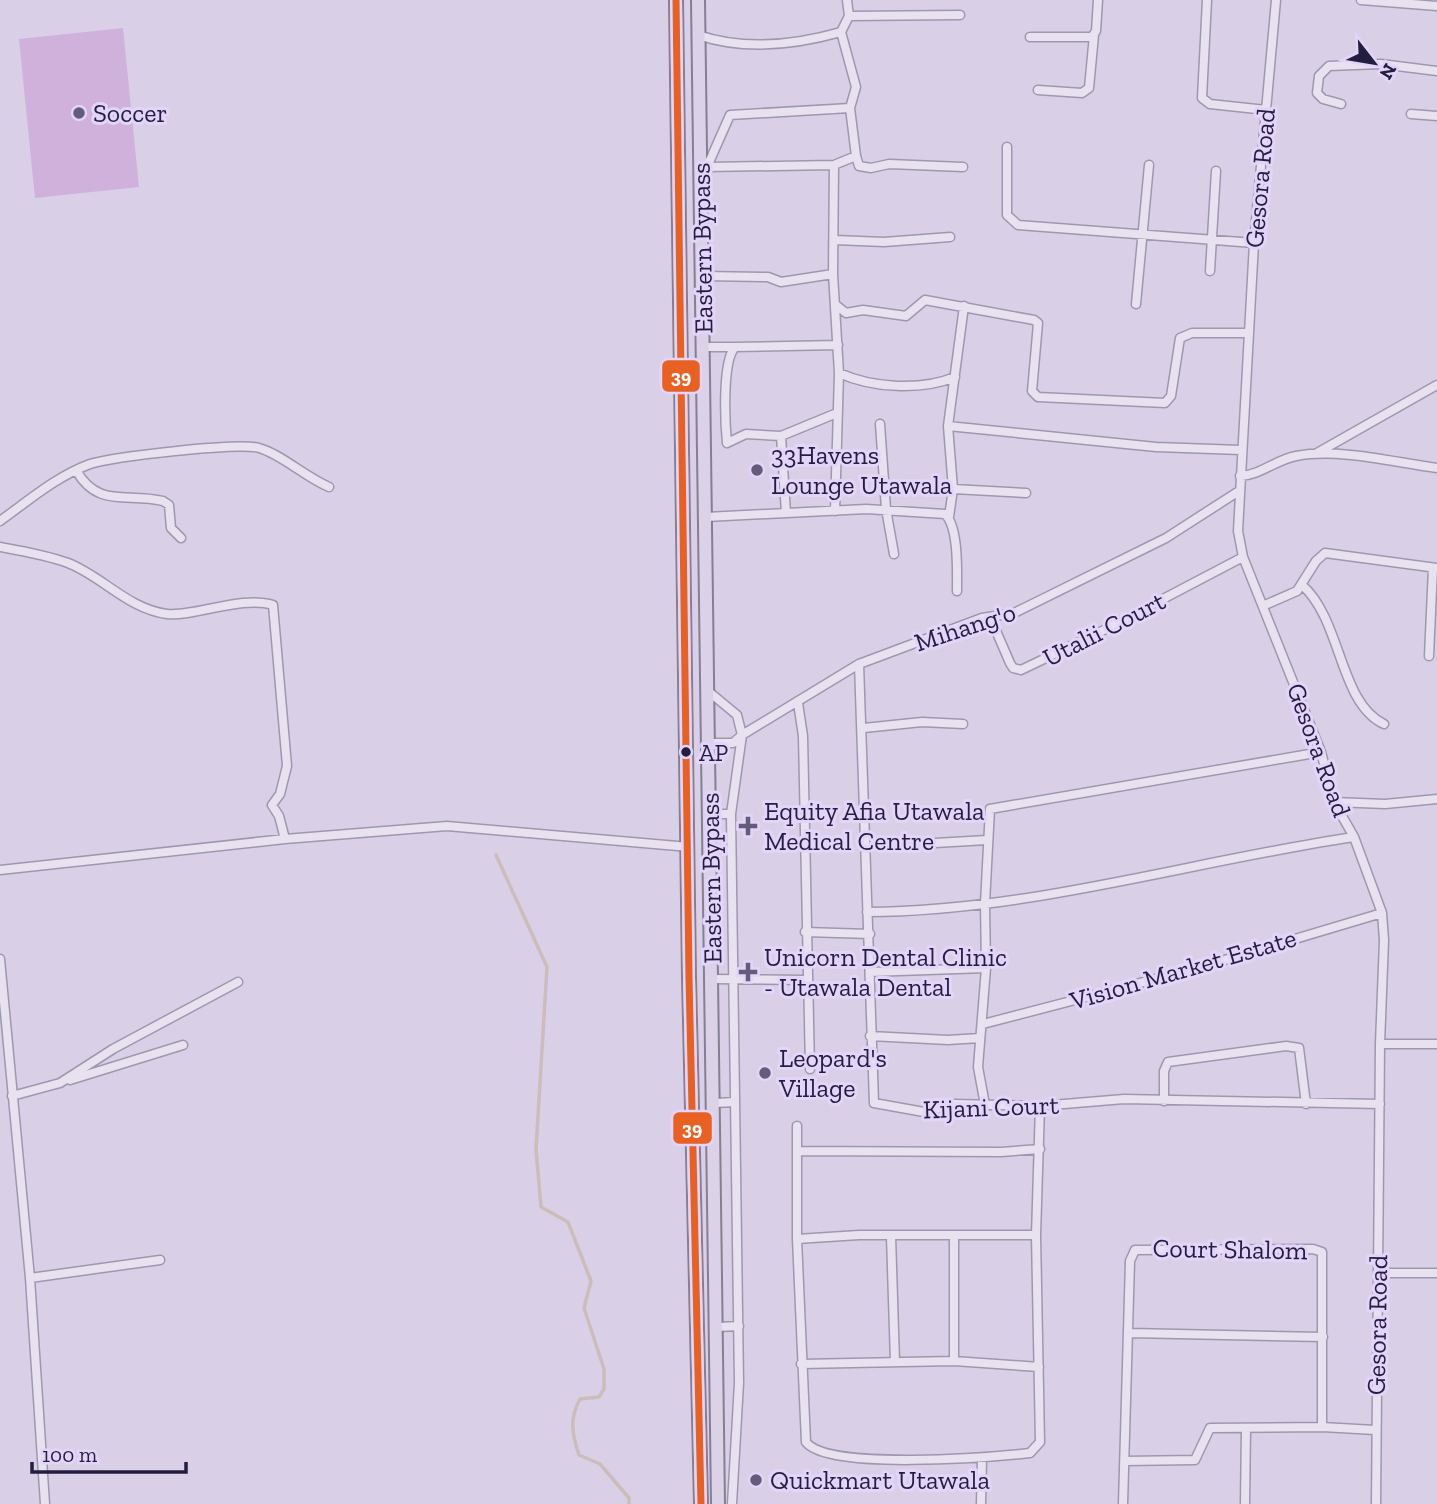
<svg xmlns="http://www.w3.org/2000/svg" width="1437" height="1504" font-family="'Zilla Slab',serif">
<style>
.green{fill:#cfb1dc}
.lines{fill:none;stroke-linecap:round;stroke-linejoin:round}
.stream{stroke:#ccbcba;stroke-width:3.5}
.street-casing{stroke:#9e98ae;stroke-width:11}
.primary-casing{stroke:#847f93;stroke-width:16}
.street{stroke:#e7e1f0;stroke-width:8}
.primary{stroke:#dbd2e8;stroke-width:12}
.bus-1-casing{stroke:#e3d5f9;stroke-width:12}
.bus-1{stroke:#e86123;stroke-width:7}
.poi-dot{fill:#635c7a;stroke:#e3d5f9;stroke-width:2.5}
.bus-dot{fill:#231e3f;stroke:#e3d5f9;stroke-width:2.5}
.labels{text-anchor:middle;stroke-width:6;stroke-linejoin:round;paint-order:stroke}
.bus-label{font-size:24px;fill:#231e3f;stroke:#e3d5f9;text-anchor:start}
.poi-label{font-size:26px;fill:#231e3f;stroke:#e3d5f9;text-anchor:start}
.street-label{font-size:26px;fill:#231e3f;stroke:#e3d5f9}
.line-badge{stroke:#e3d5f9;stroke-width:2.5}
.badge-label{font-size:19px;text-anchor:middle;font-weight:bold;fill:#fff}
</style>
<rect width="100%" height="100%" fill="#d9d0e8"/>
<path class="green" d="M 123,28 L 139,187 L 35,198 L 19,39 Z"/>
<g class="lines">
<path class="stream" d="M 496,855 L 547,967 L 536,1149 L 541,1207 L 568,1222 L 591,1281 L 584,1308 L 604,1369 L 604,1389 L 599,1397 L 580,1399 C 569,1419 572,1434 579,1455 L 600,1464 L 629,1498 L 629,1504"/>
<defs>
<path id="street" d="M 847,0 L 849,16 L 841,32 L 856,87 L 850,108 L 856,156
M 1207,0 L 1202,98 L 1210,104 L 1266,110
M 1276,0 L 1254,243 L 1238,531 L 1243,557 L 1321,752 L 1334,802 L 1354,837 L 1382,913 L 1384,940 L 1380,1044 L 1376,1504
M 1361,0 L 1437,6
M 849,16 L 960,15
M 698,35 C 745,51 795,45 841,32
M 1030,37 L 1092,37 L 1096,31 L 1098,0
M 1038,90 L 1082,93 L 1089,88 L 1094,35
M 1341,104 L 1323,99 L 1317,93 L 1319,76 L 1329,66 L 1381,64 L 1437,71
M 1411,114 L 1437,116
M 1007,147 L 1007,215 L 1018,225 L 1254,243
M 701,158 L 707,167 L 834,165 L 856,156 L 859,166 L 871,168 L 889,164 L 963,167
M 834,165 L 833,274 L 839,373 L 835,511
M 707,167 L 730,115 L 850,108
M 835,240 L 884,242 L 950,237
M 1210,271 L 1216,171
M 703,276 L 768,277 L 781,282 L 833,274
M 1136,304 L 1149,165
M 836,305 L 846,313 L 863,310 L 906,316 L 925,300 L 1034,320 L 1038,323 L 1032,391 L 1038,397 L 1165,403 L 1171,396 L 1180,338 L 1192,333 L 1248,333
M 704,347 L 735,347
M 839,373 C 872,388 921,391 955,377
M 837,413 L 781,436 L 746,434 L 727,443 C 725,423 722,361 735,347 L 838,345
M 880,424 L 886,509 L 894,554
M 948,426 L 1156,447 L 1241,450
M 781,436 L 786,513
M 1317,453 L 1437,385
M 76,470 C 98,509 127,492 163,501 L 169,505 L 171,528 L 181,538
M 1240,476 C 1261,475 1275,460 1296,456 C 1340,448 1392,462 1437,468
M 953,489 L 1026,493
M 706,517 L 866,509 L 945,514 C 959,527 957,573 957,591
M 949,517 L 953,489 L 948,426 L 964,306
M 0,521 C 28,501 57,476 90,464 C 113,457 237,442 259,448 C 281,454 305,477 329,487
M 0,547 C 22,551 46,555 68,563 C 102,576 128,609 167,614 C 195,617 242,595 273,605 L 287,766 L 280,794 L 272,805 L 279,816 L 285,839
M 1302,585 C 1342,620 1339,703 1384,724
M 1265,605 L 1297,591 L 1316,561 L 1325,553 L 1437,568
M 990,617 L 1010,663 L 1013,668 L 1021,670 L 1100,632 L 1243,557
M 1429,656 L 1433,568
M 859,664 L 874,1103 L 924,1112 L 954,1104 L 1040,1106 L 1124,1099 L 1380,1104
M 708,691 L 737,715 L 742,735 L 859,664 L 982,618 L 1014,613 L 1166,538 L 1239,491
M 798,703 L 803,736 L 810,1069
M 864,728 L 922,722 L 963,724
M 709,743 L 733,743 L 742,735
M 1334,802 L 1385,804 L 1437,799
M 710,814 L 731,814
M 935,843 L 987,840
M 0,870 L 285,839 L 447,826 L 689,847
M 867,912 C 1032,911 1192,861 1354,837
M 805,932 L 870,934
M 0,959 L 30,1278 L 45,1504
M 870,972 L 986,968
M 712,979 L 806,980
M 983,1024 L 1201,967 L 1382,913
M 870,1036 L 948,1040 L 980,1038
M 1380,1044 L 1437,1044
M 70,1080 L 183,1045
M 12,1096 L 60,1083 L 113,1049 L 238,982
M 1164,1101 L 1164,1071 L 1168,1062 L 1286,1046 L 1299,1048 L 1306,1104
M 715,1103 L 735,1102
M 985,1105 L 978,1067 L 986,968 L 985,903 L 990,809 L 1321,752
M 797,1126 L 797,1239 L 806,1442 C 827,1471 993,1457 1030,1453 L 1040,1442 L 1036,1235 L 1040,1106
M 797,1151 L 1001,1152 L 1040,1149
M 891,1236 L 895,1362
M 797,1239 L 859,1235 L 1036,1235
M 1379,1273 L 1437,1273
M 30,1278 L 160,1260
M 717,1327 L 739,1326
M 1130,1333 L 1323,1337
M 954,1361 L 954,1237
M 801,1364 L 954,1361 L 1039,1367
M 1125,1461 L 1195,1460 L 1210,1428 L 1322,1427 L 1375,1430
M 732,1504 L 739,1383 L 731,814 L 742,735
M 981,1504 L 982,1458
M 1123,1504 L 1130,1261 L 1135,1250 L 1313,1249 L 1322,1252 L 1322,1427
M 1245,1504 L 1246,1428"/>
<path id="primary" d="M 676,0 L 689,977 L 701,1504
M 698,0 L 718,1504"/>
</defs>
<use href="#street" class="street-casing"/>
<use href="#primary" class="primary-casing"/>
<use href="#street" class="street"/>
<use href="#primary" class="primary"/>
<defs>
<path id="bus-1" d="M 676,0 L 689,977 L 701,1504"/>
</defs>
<use href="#bus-1" class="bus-1-casing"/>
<use href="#bus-1" class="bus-1"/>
</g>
<g class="poi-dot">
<circle cx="79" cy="113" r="7"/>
<circle cx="757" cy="470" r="7"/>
<path d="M744.5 815.5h7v7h7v7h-7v7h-7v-7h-7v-7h7z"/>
<path d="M744.5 961.5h7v7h7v7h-7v7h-7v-7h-7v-7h7z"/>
<circle cx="765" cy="1073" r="7"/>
<circle cx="756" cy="1480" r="7"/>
</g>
<circle class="bus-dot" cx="686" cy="752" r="6"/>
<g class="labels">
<g class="bus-label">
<text x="699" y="761">AP</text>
</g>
<g class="poi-label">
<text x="93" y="122">Soccer</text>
<text x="771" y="464">33Havens<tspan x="771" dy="30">Lounge Utawala</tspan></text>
<text x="764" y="820">Equity Afia Utawala<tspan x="764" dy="30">Medical Centre</tspan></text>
<text x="764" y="966">Unicorn Dental Clinic<tspan x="764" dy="30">- Utawala Dental</tspan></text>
<text x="779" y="1067">Leopard's<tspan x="779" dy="30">Village</tspan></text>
<text x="770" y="1489">Quickmart Utawala</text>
</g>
<g class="street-label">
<text transform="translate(1260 178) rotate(-85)" y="9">Gesora Road</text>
<text transform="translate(702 248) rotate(-91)" y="9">Eastern Bypass</text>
<text transform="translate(965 627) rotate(-18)" y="9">Mihang'o</text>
<text transform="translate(1104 629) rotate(-27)" y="9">Utalii Court</text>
<text transform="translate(1319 750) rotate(70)" y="9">Gesora Road</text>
<text transform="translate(711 878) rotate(-91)" y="9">Eastern Bypass</text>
<text transform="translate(1183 969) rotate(-16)" y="9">Vision Market Estate</text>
<text transform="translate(991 1107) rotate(-2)" y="9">Kijani Court</text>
<text transform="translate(1230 1249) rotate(1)" y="9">Court Shalom</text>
<text transform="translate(1377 1325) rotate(-89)" y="9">Gesora Road</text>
</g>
</g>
<g class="line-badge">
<rect x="661" y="359" width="40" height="34" rx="7" fill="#e86123"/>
<rect x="672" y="1111" width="41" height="34" rx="7" fill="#e86123"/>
</g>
<g class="badge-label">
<text x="681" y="383">39</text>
<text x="692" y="1135">39</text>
</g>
<g transform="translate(1374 63) rotate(121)" stroke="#e3d5f9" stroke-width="5" paint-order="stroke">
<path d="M0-5L12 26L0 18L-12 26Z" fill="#231e3f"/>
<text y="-10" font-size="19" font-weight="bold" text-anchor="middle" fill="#231e3f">N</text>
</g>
<path d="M32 1462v10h154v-10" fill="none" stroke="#231e3f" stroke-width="3.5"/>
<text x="42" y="1462" font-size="21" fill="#231e3f" stroke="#e3d5f9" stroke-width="5" paint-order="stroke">100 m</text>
</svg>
